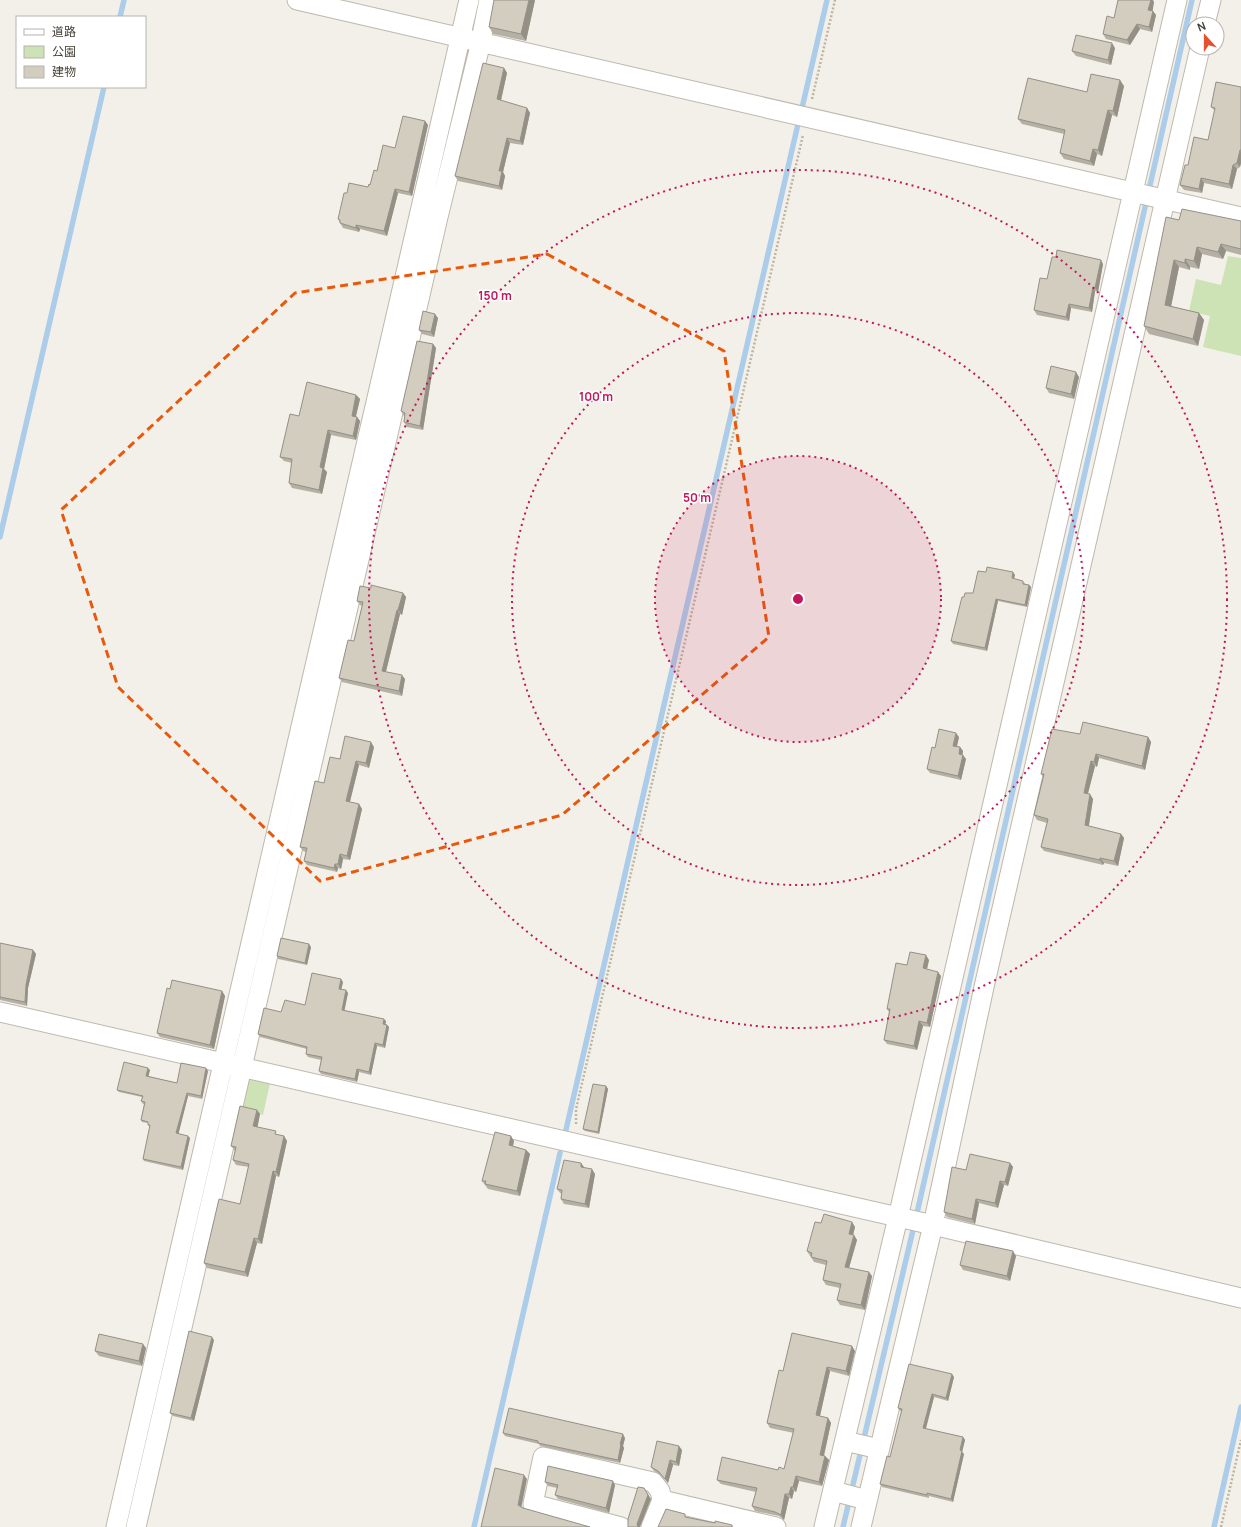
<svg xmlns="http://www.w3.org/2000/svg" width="1241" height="1527" font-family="Manrope,'Noto Sans JP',sans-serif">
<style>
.green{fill:#cde3b6}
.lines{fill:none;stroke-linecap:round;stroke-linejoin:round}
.stream{stroke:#abcdea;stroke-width:5.5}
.street-casing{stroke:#beb8ac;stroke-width:21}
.path{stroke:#beb49f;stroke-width:2.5;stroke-dasharray:2 2;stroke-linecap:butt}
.street{stroke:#fff;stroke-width:19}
.wall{fill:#b5b0a4}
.shaded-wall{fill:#949086}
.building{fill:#d3cdbf;stroke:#949086}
.marked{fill:none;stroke:#e8590c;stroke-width:3;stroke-dasharray:8 5;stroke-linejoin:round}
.ring{fill:none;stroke:#c2185b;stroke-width:2;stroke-dasharray:2 4}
.centre{fill:#c2185b;stroke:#fff;stroke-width:2}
.ring-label{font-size:12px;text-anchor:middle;font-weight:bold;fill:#c2185b;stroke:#fff;stroke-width:3;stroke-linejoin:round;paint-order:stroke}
</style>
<rect width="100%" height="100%" fill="#f3f0e9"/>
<path class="green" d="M 1228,256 L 1241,258 L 1241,356 L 1203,347 L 1210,316 L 1189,311 L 1196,279 L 1221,285 Z
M 246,1077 L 271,1079 L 263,1115 L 240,1109 Z"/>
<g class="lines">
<path class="stream" d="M 120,17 L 124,0
M 802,108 L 827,0
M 439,175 L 478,0
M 0,537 L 104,87
M 565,1134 L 798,124
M 474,1527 L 560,1153
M 843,1527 L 917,1213 L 1192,0
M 1214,1527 L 1241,1407"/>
<defs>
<path id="street" d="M 297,0 L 1241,217
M 1205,24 L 1211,0
M 0,1012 L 933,1225 L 1241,1298
M 845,1441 L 879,1449
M 833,1491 L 867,1500
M 662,1500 L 776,1527
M 116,1527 L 469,0
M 136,1527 L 438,217 L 479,50 L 489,0
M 621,1527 L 533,1504 L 543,1457 L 653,1482 L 660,1491 L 662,1500 L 651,1527
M 824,1527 L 900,1209 L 1177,0
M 861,1527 L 933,1225 L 984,987 L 1200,48"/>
</defs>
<use href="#street" class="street-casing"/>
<path class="path" d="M 812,99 L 835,0
M 576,1124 L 576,1109 L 803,135
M 1221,1527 L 1241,1440"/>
<use href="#street" class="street"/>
</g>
<path class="wall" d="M 535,0 L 526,41 L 493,34 L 489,27 Z
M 1154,2 L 1152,11 L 1156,15 L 1152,32 L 1140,29 L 1130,45 L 1106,39 L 1103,34 L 1114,18 Z
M 1115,48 L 1111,65 L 1076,56 L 1072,51 Z
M 504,68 L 507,73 L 501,101 L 527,108 L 530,113 L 523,145 L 510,143 L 503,172 L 505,176 L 502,190 L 458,181 L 455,176 Z
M 1124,86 L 1117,117 L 1112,115 L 1102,156 L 1097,154 L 1094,166 L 1064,159 L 1060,153 L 1064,134 L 1022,124 L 1018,119 L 1087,92 Z
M 1241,87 L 1241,163 L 1240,167 L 1237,169 L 1232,189 L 1204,183 L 1202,193 L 1184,190 L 1180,185 L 1188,165 L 1208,140 L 1215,111 L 1211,107 Z
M 425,121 L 428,125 L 412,196 L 398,193 L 387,236 L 360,229 L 359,232 L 343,228 L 338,219 L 347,193 L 368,187 L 370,185 L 377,171 L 395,148 Z
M 1179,220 L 1241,221 L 1241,255 L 1226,251 L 1223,259 L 1202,254 L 1199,269 L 1190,267 L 1190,270 L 1179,267 L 1171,306 L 1199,313 L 1204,320 L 1198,346 L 1149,334 L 1144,326 Z
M 1103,264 L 1098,292 L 1095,291 L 1092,312 L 1071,308 L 1069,321 L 1037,315 L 1034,310 L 1047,279 Z
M 438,318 L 434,337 L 422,334 L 419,330 Z
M 433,344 L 436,348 L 423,430 L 407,427 L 404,422 L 405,416 L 404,416 L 401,411 Z
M 1079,377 L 1074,399 L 1049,393 L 1046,388 Z
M 356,395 L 360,399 L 356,416 L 360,421 L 356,440 L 331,435 L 324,469 L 327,472 L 322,494 L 292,488 L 289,483 L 292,463 L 284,461 L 280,457 L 299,416 Z
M 1015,575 L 1014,579 L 1025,583 L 1025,584 L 1029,585 L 1031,587 L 1027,607 L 998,601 L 987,651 L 953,644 L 951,641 L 964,597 Z
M 371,588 L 403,593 L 406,597 L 402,615 L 400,614 L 386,672 L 405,679 L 402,696 L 342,682 L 339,678 L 354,641 L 362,606 L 360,605 L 357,601 Z
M 1080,734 L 1148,737 L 1151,742 L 1145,770 L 1099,758 L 1097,767 L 1095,766 L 1088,793 L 1093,799 L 1089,826 L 1121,834 L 1124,838 L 1118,866 L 1104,863 L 1103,865 L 1044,851 L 1041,847 L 1047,823 L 1037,820 L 1034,815 L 1043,777 L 1041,774 Z
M 959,737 L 957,746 L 960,747 L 963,751 L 962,755 L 966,759 L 961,780 L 930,773 L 927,769 L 935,748 Z
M 374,747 L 369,768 L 359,765 L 350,802 L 359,804 L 362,809 L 350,860 L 343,859 L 341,869 L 338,868 L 337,872 L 307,865 L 304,861 L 306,852 L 303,851 L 300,847 L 324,783 Z
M 0,943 L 33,950 L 36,954 L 28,988 L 27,1006 L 0,1000 Z
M 311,947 L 307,965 L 278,959 L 277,956 Z
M 929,960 L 927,969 L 941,976 L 930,1027 L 923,1026 L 917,1050 L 887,1044 L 884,1040 L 889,1012 L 887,1009 L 907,965 Z
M 343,982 L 341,989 L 348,993 L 344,1010 L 386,1021 L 385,1024 L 387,1025 L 389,1027 L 385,1048 L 377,1046 L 371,1075 L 359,1072 L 357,1082 L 321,1074 L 319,1071 L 321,1060 L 308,1057 L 306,1054 L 307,1049 L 260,1037 L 258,1034 Z
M 170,989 L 222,991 L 225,996 L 214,1049 L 160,1037 L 157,1033 Z
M 150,1070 L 148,1076 L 177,1083 L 208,1071 L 202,1099 L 188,1096 L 178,1134 L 190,1138 L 183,1170 L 144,1161 L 143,1159 L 150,1127 L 148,1125 L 148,1123 L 142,1122 L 141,1120 L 144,1104 L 143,1104 L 141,1101 L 142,1097 L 119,1092 L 117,1090 Z
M 606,1086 L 608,1089 L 599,1134 L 585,1131 L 583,1129 Z
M 257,1110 L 260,1114 L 257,1127 L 278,1135 L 284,1136 L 287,1141 L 279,1177 L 276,1176 L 262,1244 L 257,1243 L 248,1277 L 207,1268 L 204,1263 L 240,1204 L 249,1167 L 236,1165 L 233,1160 L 235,1151 L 231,1146 Z
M 514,1141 L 513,1146 L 526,1150 L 530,1154 L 520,1196 L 488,1189 L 482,1181 Z
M 581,1163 L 584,1168 L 595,1174 L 589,1208 L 564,1204 L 561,1199 L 562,1194 L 560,1193 L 557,1189 Z
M 1010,1163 L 1013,1167 L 1008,1186 L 1004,1185 L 998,1208 L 979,1203 L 975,1224 L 947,1217 L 944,1212 L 966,1170 Z
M 852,1222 L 855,1227 L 853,1235 L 857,1240 L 849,1268 L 872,1276 L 865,1310 L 840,1305 L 837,1300 L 840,1288 L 826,1285 L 823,1280 L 826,1265 L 814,1262 L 811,1257 L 811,1256 L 810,1256 L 807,1251 L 821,1223 Z
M 1016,1256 L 1010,1281 L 963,1270 L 960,1265 Z
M 214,1340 L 194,1421 L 173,1416 L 170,1413 Z
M 146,1348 L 142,1366 L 99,1356 L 95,1351 Z
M 855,1351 L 849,1376 L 830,1371 L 820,1416 L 828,1418 L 831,1423 L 824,1456 L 825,1456 L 829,1460 L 822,1486 L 799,1481 L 796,1492 L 794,1491 L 792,1499 L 789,1498 L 784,1520 L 779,1516 L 755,1511 L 752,1506 L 756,1492 L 721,1484 L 717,1480 L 778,1470 L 784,1469 L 794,1433 L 770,1428 L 767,1423 L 783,1371 Z
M 954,1377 L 948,1401 L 934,1397 L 926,1429 L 963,1437 L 965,1440 L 962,1452 L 964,1454 L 953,1502 L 929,1496 L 929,1498 L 882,1487 L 880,1484 L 890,1457 L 902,1411 L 900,1411 L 898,1408 Z
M 503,1433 L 625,1438 L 623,1446 L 624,1448 L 620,1463 L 540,1446 L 539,1444 L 505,1436 Z
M 682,1450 L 679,1466 L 673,1465 L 668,1483 L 661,1475 L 654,1471 L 651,1467 Z
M 545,1482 L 615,1485 L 609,1513 L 558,1499 L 555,1495 L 557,1488 L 548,1486 Z"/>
<path class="shaded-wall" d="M 529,0 L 535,0 L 526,41 L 521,34 Z
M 1151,0 L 1153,0 L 1154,2 L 1152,14 L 1148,10 Z
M 1153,11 L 1156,15 L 1152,32 L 1149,27 Z
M 1137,24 L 1140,29 L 1130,45 L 1127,40 Z
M 1112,43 L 1115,48 L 1111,65 L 1108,60 Z
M 504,68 L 507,73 L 500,104 L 497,99 Z
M 1120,80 L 1124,86 L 1117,117 L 1113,111 Z
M 527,108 L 530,113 L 523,145 L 520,141 Z
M 1108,110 L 1112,115 L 1102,156 L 1098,150 Z
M 425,121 L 428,125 L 412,196 L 409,192 Z
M 507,138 L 510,143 L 503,172 L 505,176 L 502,190 L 499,186 L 499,171 Z
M 1093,149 L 1097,154 L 1094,166 L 1090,161 Z
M 1240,150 L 1241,152 L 1241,163 L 1240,167 L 1237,163 Z
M 1233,165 L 1237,169 L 1232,189 L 1229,184 Z
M 1201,178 L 1204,183 L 1202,193 L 1199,189 Z
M 395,189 L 398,193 L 387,236 L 384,231 Z
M 356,225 L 360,229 L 359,232 L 356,228 Z
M 1221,244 L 1226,251 L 1223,259 L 1218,252 Z
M 1197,247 L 1202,254 L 1199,269 L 1194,261 Z
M 1185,259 L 1190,267 L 1190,270 L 1185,263 Z
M 1101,260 L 1103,264 L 1098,292 L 1095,288 Z
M 1174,260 L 1179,267 L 1170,312 L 1165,305 Z
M 1093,287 L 1095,291 L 1092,312 L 1089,308 Z
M 1069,304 L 1071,308 L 1069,321 L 1066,317 Z
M 1199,313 L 1204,320 L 1198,346 L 1193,339 Z
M 435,314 L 438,318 L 434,337 L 431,332 Z
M 433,344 L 436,348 L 423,430 L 420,426 Z
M 1076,372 L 1079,377 L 1074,399 L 1071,394 Z
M 356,395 L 360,399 L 355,420 L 352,416 Z
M 357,417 L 360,421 L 356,440 L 353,436 Z
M 328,430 L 331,435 L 324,469 L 327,472 L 322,494 L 319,490 L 320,467 Z
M 1013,572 L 1015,575 L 1013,581 L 1012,578 Z
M 1029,585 L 1031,587 L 1027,607 L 1025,605 Z
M 403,593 L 406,597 L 402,615 L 398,610 Z
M 996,599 L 998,601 L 987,651 L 985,648 Z
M 397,610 L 400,614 L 385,675 L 382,671 Z
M 402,675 L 405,679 L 402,696 L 399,691 Z
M 956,733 L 959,737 L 956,750 L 953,746 Z
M 1148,737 L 1151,742 L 1145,770 L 1142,766 Z
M 371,742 L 374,747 L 369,768 L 366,763 Z
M 960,747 L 963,751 L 962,758 L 959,754 Z
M 1096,754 L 1099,758 L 1097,767 L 1094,762 Z
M 963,755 L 966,759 L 961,780 L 958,776 Z
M 356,761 L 359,765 L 349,805 L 346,801 Z
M 1091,761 L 1095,766 L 1087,797 L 1084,793 Z
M 1090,794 L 1093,799 L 1088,830 L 1085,825 Z
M 359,804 L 362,809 L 350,860 L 347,856 Z
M 1121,834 L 1124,838 L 1118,866 L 1114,861 Z
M 340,854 L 343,859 L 341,869 L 338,864 Z
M 1100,858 L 1104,863 L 1103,865 L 1100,860 Z
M 335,864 L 338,868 L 337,872 L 334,868 Z
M 309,944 L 311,947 L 307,965 L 305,963 Z
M 33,950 L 36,954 L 28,988 L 27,1006 L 25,1002 L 26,985 Z
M 926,955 L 929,960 L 926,973 L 923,968 Z
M 938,972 L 941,976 L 930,1027 L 927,1023 Z
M 341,979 L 343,982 L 341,991 L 339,989 Z
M 346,990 L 348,993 L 344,1013 L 342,1010 Z
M 222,991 L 225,996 L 214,1049 L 210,1045 Z
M 384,1019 L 386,1021 L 385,1026 L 383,1024 Z
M 919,1021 L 923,1026 L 917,1050 L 914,1046 Z
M 387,1025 L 389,1027 L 385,1048 L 383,1045 Z
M 375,1043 L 377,1046 L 371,1075 L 369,1072 Z
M 148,1068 L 150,1070 L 148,1078 L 146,1076 Z
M 206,1068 L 208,1071 L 202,1099 L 201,1096 Z
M 357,1069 L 359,1072 L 357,1082 L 355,1079 Z
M 606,1086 L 608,1089 L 599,1134 L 598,1132 Z
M 187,1093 L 188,1096 L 178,1136 L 176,1133 Z
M 257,1110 L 260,1114 L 257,1130 L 253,1126 Z
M 188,1136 L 190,1138 L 183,1170 L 181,1167 Z
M 284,1136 L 287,1141 L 279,1177 L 276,1172 Z
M 511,1136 L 514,1141 L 512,1150 L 509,1145 Z
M 526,1150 L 530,1154 L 520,1196 L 517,1191 Z
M 581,1163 L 584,1167 L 584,1172 L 581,1167 Z
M 1010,1163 L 1013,1167 L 1008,1186 L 1005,1182 Z
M 592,1169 L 595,1174 L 589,1208 L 585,1204 Z
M 273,1171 L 276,1176 L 262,1244 L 258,1239 Z
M 1000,1181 L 1004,1185 L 998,1208 L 995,1203 Z
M 976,1199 L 979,1203 L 975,1224 L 972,1219 Z
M 852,1222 L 855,1227 L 852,1239 L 849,1234 Z
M 854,1235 L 857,1240 L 848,1271 L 845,1267 Z
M 254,1238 L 257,1243 L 248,1277 L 245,1272 Z
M 1013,1251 L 1016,1256 L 1010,1281 L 1007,1276 Z
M 869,1272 L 872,1276 L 865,1310 L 861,1305 Z
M 212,1337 L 214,1340 L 194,1421 L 191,1418 Z
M 143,1344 L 146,1348 L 142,1366 L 139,1361 Z
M 852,1346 L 855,1351 L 849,1376 L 846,1371 Z
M 827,1367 L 830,1371 L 819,1420 L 816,1415 Z
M 952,1374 L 954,1377 L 948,1401 L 946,1398 Z
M 932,1394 L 934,1397 L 925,1431 L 923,1428 Z
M 828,1418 L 831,1423 L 823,1459 L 820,1455 Z
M 623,1434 L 625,1438 L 623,1446 L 624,1448 L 620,1463 L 618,1460 L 620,1444 Z
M 963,1437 L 965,1440 L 962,1452 L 964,1454 L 953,1502 L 951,1499 Z
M 679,1446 L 682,1450 L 679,1466 L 676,1462 Z
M 825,1456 L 829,1460 L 822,1486 L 819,1482 Z
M 670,1460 L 673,1465 L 668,1483 L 665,1479 Z
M 524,1475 L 527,1479 L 521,1509 L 518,1505 Z
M 796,1476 L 799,1481 L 796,1492 L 793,1487 Z
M 613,1481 L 615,1485 L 609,1513 L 606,1508 Z
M 791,1487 L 794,1491 L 792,1499 L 789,1494 Z
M 644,1488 L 651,1499 L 640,1527 L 638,1527 L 637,1524 Z
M 785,1494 L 789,1498 L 784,1520 L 781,1515 Z"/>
<path class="building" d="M 494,0 L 529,0 L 521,34 L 489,27 Z
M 1118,0 L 1151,0 L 1148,10 L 1153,11 L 1149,27 L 1137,24 L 1127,40 L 1103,34 L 1107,16 L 1114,18 Z
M 1076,35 L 1112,43 L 1108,60 L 1072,51 Z
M 483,63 L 504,68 L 497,99 L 527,108 L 520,141 L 507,138 L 499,171 L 502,171 L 499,186 L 455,176 Z
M 1091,74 L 1120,80 L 1113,111 L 1108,110 L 1098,150 L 1093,149 L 1090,161 L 1060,153 L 1065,130 L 1018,119 L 1028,78 L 1087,92 Z
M 1216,82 L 1241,87 L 1241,150 L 1240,150 L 1237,163 L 1233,165 L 1229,184 L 1201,178 L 1199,189 L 1180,185 L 1185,165 L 1188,165 L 1194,137 L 1208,140 L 1215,108 L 1211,107 Z
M 403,116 L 425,121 L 409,192 L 395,189 L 384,231 L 356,225 L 356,228 L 340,223 L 340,220 L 338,219 L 344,193 L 347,193 L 349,183 L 368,187 L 369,184 L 370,185 L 374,170 L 377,171 L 383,145 L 395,148 Z
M 1182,209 L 1241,221 L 1241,249 L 1221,244 L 1218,252 L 1197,247 L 1194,261 L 1185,259 L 1185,263 L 1174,260 L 1165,305 L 1199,313 L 1193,339 L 1144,326 L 1166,217 L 1179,220 Z
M 1057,250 L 1101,260 L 1095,288 L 1093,287 L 1089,308 L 1069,304 L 1066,317 L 1034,310 L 1040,278 L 1047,279 L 1052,257 L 1056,257 Z
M 423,311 L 435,314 L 431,332 L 419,330 Z
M 417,341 L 433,344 L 420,426 L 404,422 L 405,413 L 401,411 Z
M 1051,366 L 1076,372 L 1071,394 L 1046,388 Z
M 307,382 L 356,395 L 352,416 L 357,417 L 353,436 L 328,430 L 320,467 L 323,468 L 319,490 L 289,483 L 292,459 L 280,457 L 290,414 L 299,416 Z
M 987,567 L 1013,572 L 1012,578 L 1023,581 L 1023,584 L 1029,585 L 1025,605 L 996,599 L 985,648 L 951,641 L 962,597 L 964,597 L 965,593 L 973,593 L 978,571 L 986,572 Z
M 371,585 L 403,593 L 398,610 L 397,610 L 382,671 L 402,675 L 399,691 L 339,678 L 348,640 L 354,641 L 363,602 L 357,601 L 360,586 L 371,588 Z
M 1083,722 L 1148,737 L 1142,766 L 1096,754 L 1094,762 L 1091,761 L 1084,793 L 1090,794 L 1085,825 L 1121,834 L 1114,861 L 1100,858 L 1100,860 L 1041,847 L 1048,819 L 1034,815 L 1044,774 L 1041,774 L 1052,729 L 1080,734 Z
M 939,729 L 956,733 L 953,746 L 960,747 L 959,754 L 963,755 L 958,776 L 927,769 L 932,747 L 935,748 Z
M 345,736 L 371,742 L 366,763 L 356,761 L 346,801 L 359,804 L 347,856 L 340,854 L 338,864 L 335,864 L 334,868 L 304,861 L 307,848 L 300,847 L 315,781 L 324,783 L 330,757 L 340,759 Z
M 281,938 L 309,944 L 305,963 L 277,956 Z
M 0,943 L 33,950 L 26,985 L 25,1002 L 0,997 Z
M 910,952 L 926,955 L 923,968 L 938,972 L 927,1023 L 919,1021 L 914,1046 L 884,1040 L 890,1009 L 887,1009 L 896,963 L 907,965 Z
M 312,973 L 341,979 L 339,989 L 346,990 L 342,1010 L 384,1019 L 383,1024 L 387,1025 L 383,1045 L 375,1043 L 369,1072 L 357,1069 L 355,1079 L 319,1071 L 322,1057 L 306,1054 L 307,1047 L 258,1034 L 264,1008 L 281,1012 L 285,1000 L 305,1005 Z
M 172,980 L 222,991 L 210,1045 L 157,1033 L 167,988 L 170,989 Z
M 124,1062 L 148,1068 L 146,1076 L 177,1083 L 181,1063 L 206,1068 L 201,1096 L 187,1093 L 176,1133 L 188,1136 L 181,1167 L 143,1159 L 150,1125 L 148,1125 L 148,1122 L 141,1120 L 145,1102 L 141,1101 L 143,1096 L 117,1090 Z
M 593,1084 L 606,1086 L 598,1132 L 583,1129 Z
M 240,1106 L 257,1110 L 253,1126 L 276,1131 L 275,1134 L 284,1136 L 276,1172 L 273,1171 L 258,1239 L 254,1238 L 245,1272 L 204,1263 L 219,1199 L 240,1204 L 249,1164 L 233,1160 L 236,1147 L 231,1146 Z
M 495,1132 L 511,1136 L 509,1145 L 526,1150 L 517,1191 L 485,1184 L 486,1181 L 482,1181 Z
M 970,1154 L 1010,1163 L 1005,1182 L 1000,1181 L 995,1203 L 976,1199 L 972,1219 L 944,1212 L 952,1167 L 966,1170 Z
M 564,1160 L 581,1163 L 581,1167 L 592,1169 L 585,1204 L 561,1199 L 562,1190 L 557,1189 Z
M 824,1214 L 852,1222 L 849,1234 L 854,1235 L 845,1267 L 869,1272 L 861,1305 L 837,1300 L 841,1284 L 823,1280 L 827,1261 L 811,1257 L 812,1253 L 807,1251 L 815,1222 L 821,1223 Z
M 966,1241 L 1013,1251 L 1007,1276 L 960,1265 Z
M 189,1331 L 212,1337 L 191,1418 L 170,1413 Z
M 792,1333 L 852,1346 L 846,1371 L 827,1367 L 816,1415 L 828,1418 L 820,1455 L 825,1456 L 819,1482 L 796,1476 L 793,1487 L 791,1487 L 789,1494 L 785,1494 L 781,1515 L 775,1512 L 752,1506 L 757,1488 L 717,1480 L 722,1457 L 778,1470 L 779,1467 L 784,1469 L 794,1429 L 767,1423 L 779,1370 L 783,1371 Z
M 99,1334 L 143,1344 L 139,1361 L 95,1351 Z
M 909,1364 L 952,1374 L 946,1398 L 932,1394 L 923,1428 L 963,1437 L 960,1450 L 962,1451 L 951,1499 L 927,1493 L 927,1495 L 880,1484 L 887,1456 L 890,1457 L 902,1409 L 898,1408 Z
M 509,1408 L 623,1434 L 620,1444 L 621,1444 L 618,1460 L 538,1443 L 538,1441 L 503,1433 Z
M 657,1441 L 679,1446 L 676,1462 L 670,1460 L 665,1479 L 658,1471 L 651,1467 Z
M 548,1466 L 613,1481 L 606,1508 L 555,1495 L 558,1485 L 545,1482 Z
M 495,1468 L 524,1475 L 518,1505 L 523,1508 L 590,1527 L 481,1527 Z
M 638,1487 L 644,1488 L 648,1495 L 637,1524 L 638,1527 L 628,1527 L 628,1519 Z
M 666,1509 L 685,1514 L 685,1517 L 715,1523 L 715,1521 L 732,1525 L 732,1527 L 658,1527 Z"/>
<path class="marked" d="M 547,254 L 724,351 L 769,637 L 562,815 L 320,881 L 118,687 L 61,510 L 295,293 Z"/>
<circle cx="798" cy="599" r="143" fill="#c2185b" fill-opacity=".12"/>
<g class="ring">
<circle cx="798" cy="599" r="143"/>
<circle cx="798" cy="599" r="286"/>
<circle cx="798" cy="599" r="429"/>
</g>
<circle cx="798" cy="599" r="6" class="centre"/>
<g class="ring-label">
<text x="495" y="300">150 m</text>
<text x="596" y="401">100 m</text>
<text x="697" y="502">50 m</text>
</g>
<rect x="16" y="16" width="130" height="72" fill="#ffffff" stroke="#b5b3af"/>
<rect x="24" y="29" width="20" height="6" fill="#ffffff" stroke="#b5b3af"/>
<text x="52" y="36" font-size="12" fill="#464138">道路</text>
<rect x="24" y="46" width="20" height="12" fill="#cde3b6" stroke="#b5b3af"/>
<text x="52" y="56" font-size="12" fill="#464138">公園</text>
<rect x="24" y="66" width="20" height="12" fill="#d3cdbf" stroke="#b5b3af"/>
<text x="52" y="76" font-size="12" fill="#464138">建物</text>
<g transform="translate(1205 36) rotate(339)"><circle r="19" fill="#ffffff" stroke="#b5b3af"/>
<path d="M0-3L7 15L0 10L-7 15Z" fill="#e6512d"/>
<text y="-6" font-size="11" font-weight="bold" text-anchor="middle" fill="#464138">N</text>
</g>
</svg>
